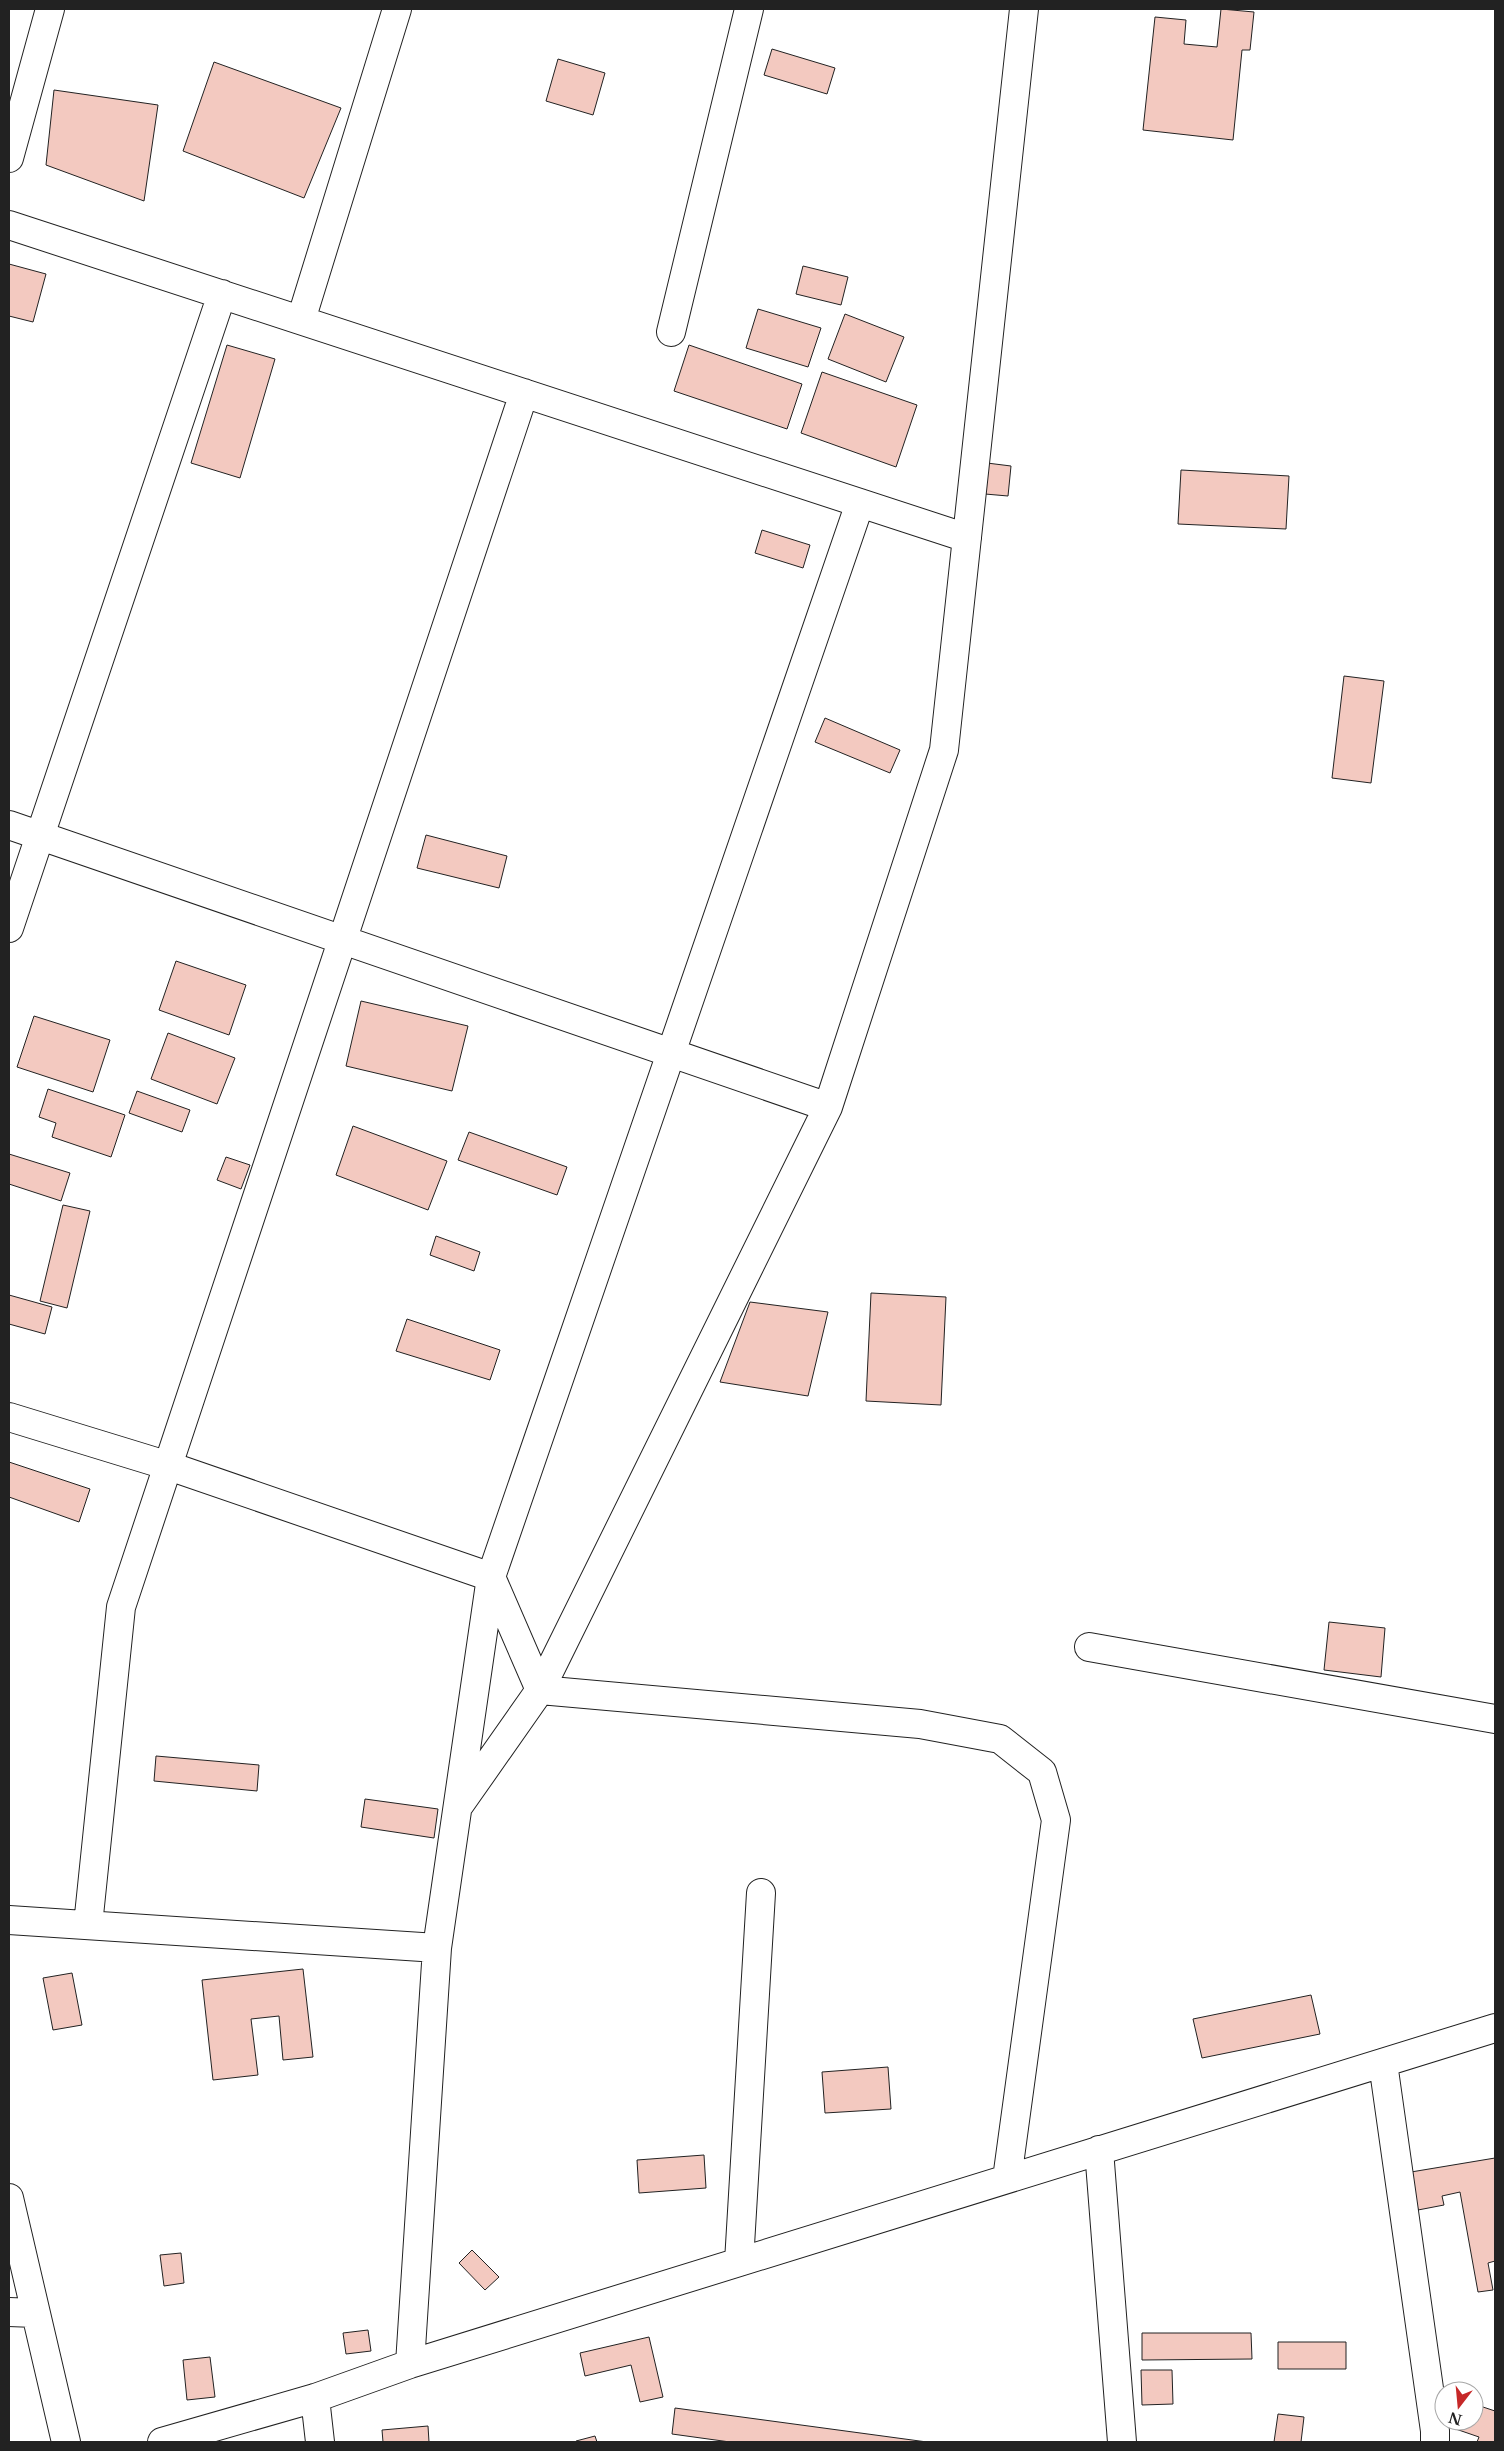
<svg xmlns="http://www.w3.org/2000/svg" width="1504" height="2451" font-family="'Libre Baskerville',serif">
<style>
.building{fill:#f3c9c0;stroke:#222}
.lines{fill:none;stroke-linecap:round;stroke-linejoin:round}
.minor-casing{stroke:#222;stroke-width:30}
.minor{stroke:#fff;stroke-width:28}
</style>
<rect width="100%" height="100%" fill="#fff"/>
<path class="building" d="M 1221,9 L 1254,12 L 1250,50 L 1242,50 L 1233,140 L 1143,130 L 1155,17 L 1186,20 L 1184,44 L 1217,47 Z
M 772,49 L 835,68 L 827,94 L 764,75 Z
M 558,59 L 605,73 L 593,115 L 546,101 Z
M 214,62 L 341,108 L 304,198 L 183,151 Z
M 54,90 L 158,105 L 144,201 L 46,165 Z
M 9,264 L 46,274 L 33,322 L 9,316 Z
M 803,266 L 848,277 L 841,305 L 796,294 Z
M 758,309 L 821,328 L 808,367 L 746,348 Z
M 845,314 L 904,337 L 886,382 L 828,359 Z
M 227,345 L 275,359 L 240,478 L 191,463 Z
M 689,345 L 802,384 L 787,429 L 674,391 Z
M 822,372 L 917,405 L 896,467 L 801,433 Z
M 987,463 L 1011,466 L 1008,496 L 985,494 Z
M 1181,470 L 1289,476 L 1286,529 L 1178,524 Z
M 762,530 L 810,545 L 803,568 L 755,553 Z
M 1344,676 L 1384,681 L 1371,783 L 1332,778 Z
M 825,718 L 900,750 L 890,773 L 815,742 Z
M 426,835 L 507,856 L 499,888 L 417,868 Z
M 176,961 L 246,985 L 229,1035 L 159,1010 Z
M 361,1001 L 468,1026 L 452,1091 L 346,1066 Z
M 34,1016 L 110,1040 L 93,1092 L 17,1067 Z
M 168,1033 L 235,1058 L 217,1104 L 151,1079 Z
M 48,1089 L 125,1115 L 111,1157 L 52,1137 L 56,1123 L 39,1117 Z
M 137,1091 L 190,1110 L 182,1132 L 129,1113 Z
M 353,1126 L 447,1161 L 428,1210 L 336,1175 Z
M 469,1132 L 567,1167 L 557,1195 L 458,1160 Z
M 9,1154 L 70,1173 L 61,1201 L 9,1184 Z
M 226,1157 L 250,1165 L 241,1189 L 217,1180 Z
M 63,1205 L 90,1211 L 67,1308 L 40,1301 Z
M 436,1236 L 480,1252 L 474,1271 L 430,1255 Z
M 871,1293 L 946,1297 L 941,1405 L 866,1401 Z
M 9,1295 L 52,1307 L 45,1334 L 9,1324 Z
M 750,1302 L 828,1312 L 808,1396 L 720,1382 Z
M 407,1319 L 500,1350 L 490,1380 L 396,1351 Z
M 9,1462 L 90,1489 L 79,1522 L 9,1497 Z
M 1329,1622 L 1385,1628 L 1381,1677 L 1324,1670 Z
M 156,1756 L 259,1765 L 257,1791 L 154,1781 Z
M 365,1799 L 438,1809 L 434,1838 L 361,1827 Z
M 303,1969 L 313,2057 L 283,2060 L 279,2016 L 251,2019 L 258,2075 L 213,2080 L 202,1980 Z
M 72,1973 L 82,2025 L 53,2030 L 43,1978 Z
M 1311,1995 L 1320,2034 L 1202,2058 L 1193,2019 Z
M 888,2067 L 891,2109 L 825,2113 L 822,2072 Z
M 704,2155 L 706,2188 L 639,2193 L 637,2160 Z
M 1495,2158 L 1495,2261 L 1488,2263 L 1493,2290 L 1478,2292 L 1460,2192 L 1442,2196 L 1444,2205 L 1418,2210 L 1411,2172 Z
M 472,2250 L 499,2277 L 485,2290 L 459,2263 Z
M 181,2253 L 184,2283 L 164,2286 L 160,2255 Z
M 368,2330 L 371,2351 L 346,2354 L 343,2333 Z
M 1142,2333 L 1251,2333 L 1252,2359 L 1142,2360 Z
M 649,2337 L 663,2397 L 640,2402 L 631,2365 L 585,2376 L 580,2353 Z
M 1278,2342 L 1346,2342 L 1346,2369 L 1278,2369 Z
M 210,2357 L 215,2397 L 187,2400 L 183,2360 Z
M 1141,2370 L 1172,2370 L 1173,2404 L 1142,2405 Z
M 1474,2404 L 1495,2411 L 1495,2442 L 1477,2442 L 1479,2437 L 1447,2426 L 1449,2421 L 1474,2421 Z
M 675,2408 L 927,2442 L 730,2442 L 672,2434 Z
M 1278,2414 L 1304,2417 L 1301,2442 L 1274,2442 Z
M 428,2426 L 429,2442 L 383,2442 L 382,2430 Z
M 595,2436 L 597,2442 L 576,2442 L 576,2441 Z"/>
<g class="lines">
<defs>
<path id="minor" d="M 9,158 L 50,9
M 9,225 L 967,538
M 301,320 L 397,9
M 671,332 L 749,9
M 9,825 L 828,1107
M 9,928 L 222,294
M 9,1417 L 169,1466 L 491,1577 L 540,1690 L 920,1724 L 1000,1739 L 1042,1772 L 1056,1820 L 1007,2179
M 1089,1647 L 1495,1719
M 460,1804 L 540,1690 L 828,1107 L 944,750 L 1024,9
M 9,1920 L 437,1948
M 88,1925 L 121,1607 L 524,393
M 1383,2063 L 1435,2431 L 1435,2442
M 1099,2150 L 1122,2442
M 9,2198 L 66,2442
M 739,2262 L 761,1893
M 9,2312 L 35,2313
M 410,2364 L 437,1948 L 491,1577 L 860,503
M 315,2398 L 320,2442
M 162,2442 L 315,2398 L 410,2364 L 1495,2028"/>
</defs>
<use href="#minor" class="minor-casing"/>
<use href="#minor" class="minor"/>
</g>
<rect width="1504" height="2451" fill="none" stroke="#222222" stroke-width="20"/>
<g transform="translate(1459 2406) rotate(196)"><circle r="24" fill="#ffffff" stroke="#a7a7a7"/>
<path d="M0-4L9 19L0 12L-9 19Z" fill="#c62828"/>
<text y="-8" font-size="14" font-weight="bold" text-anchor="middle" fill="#222222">N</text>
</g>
</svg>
